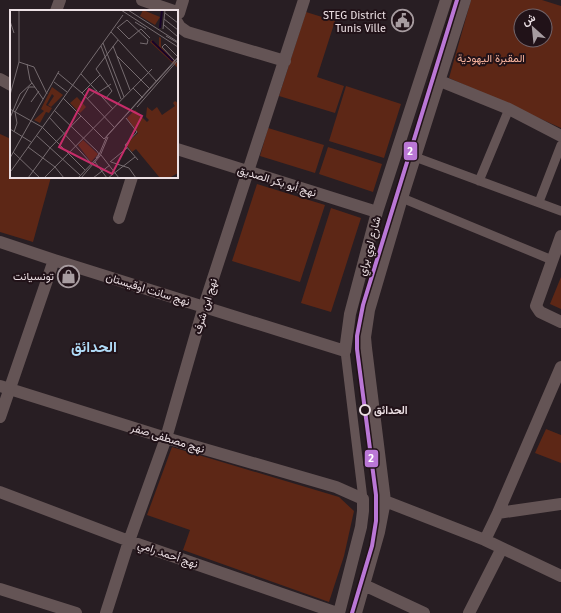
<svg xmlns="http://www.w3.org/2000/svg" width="561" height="613" font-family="'Fira Sans',Vazirmatn,sans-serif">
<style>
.green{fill:#5d2716;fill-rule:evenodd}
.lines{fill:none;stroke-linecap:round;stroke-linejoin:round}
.pedestrian{stroke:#645455;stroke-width:9}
.minor{stroke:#645455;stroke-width:12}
.rail-1-casing{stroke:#211218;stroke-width:7}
.rail-1{stroke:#ba77d6;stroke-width:4}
.stop-dot{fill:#211218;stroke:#ece0e4;stroke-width:2}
.labels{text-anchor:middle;stroke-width:4;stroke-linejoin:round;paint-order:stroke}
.poi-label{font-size:11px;fill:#ece0e4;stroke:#211218;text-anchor:end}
.park-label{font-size:11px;fill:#f5b29c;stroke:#211218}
.street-label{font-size:11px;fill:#ece0e4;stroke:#211218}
.stop-label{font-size:11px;font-weight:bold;fill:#ece0e4;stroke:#211218;text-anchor:start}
.district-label{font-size:15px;font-weight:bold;fill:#b0dbf7;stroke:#211218}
.inset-river{fill:none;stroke:#170328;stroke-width:2}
.inset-road{fill:none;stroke:#766c70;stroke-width:1}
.view{fill:#c62c69;fill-opacity:0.15;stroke:#c62c69;stroke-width:2}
.inset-edge{fill:none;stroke:#ece0e4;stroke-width:2}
.line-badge{stroke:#211218;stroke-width:1.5}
.badge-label{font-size:11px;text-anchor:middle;font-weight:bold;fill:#fff}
</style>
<rect width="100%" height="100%" fill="#281e23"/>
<path class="green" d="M 471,0 L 542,0 L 561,6 L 561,128 L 449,78 ZM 521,16 L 545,16 L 545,40 L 521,40 Z
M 306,12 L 335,21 L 317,77 L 344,86 L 335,113 L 279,96 Z
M 346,86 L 401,104 L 384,158 L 329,141 Z
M 268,128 L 324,145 L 315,173 L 260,156 Z
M 0,134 L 11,139 L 11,177 L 51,177 L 33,242 L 0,232 Z
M 328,147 L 382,164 L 373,192 L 319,174 Z
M 257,184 L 325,205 L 300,282 L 232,261 Z
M 331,208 L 361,218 L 331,312 L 301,303 Z
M 561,277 L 561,309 L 550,304 Z
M 546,429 L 561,435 L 561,463 L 535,453 Z
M 172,447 L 339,497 L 354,511 L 344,556 L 329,602 L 183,550 L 190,530 L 147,515 Z"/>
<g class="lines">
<path class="pedestrian" d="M 415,157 L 561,211
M 479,181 L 509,109
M 402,198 L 552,260
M 539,202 L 561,145
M 345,351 L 363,499"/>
<path class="minor" d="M 142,0 L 174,11
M 56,11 L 60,0
M 179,13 L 183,0
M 177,22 L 180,27 L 187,32 L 285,61
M 0,79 L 11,85
M 440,81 L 509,109 L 561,136
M 177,149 L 377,212
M 119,218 L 132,177
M 561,236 L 536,306 L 540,312 L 561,322
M 0,242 L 54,260 L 345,351 L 350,314 L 377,212 L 446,0
M 0,386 L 166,438 L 336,487 L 363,499 L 363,511 L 361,527 L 339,613
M 0,417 L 54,260
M 0,492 L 129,541 L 337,613
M 385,501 L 485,540 L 561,576
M 498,513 L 561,504
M 485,540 L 498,513 L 561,367
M 364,585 L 424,613
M 0,589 L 76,613
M 106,613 L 129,541 L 166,438 L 204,306 L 304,0
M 356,613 L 379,532 L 385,501 L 366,348 L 365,337 L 369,310 L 402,198 L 465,0
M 469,613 L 502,548"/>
<defs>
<path id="rail-1" d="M 352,613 L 372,546 L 376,521 L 376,495 L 357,349 L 357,336 L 363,305 L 457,0"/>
</defs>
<use href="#rail-1" class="rail-1-casing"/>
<use href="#rail-1" class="rail-1"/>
</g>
<defs>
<symbol id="civic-ring" viewBox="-11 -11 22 22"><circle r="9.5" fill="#211218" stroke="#a79ca0" stroke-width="1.5"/><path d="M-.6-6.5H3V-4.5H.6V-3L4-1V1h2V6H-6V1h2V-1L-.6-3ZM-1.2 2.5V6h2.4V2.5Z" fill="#a79ca0"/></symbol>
<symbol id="shop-ring" viewBox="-11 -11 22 22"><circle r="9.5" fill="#211218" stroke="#a79ca0" stroke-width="1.5"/><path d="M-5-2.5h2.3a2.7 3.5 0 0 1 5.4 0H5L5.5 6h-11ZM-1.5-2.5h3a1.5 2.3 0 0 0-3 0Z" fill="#a79ca0"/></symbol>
</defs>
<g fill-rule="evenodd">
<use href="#civic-ring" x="390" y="8" width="25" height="25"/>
<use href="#shop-ring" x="56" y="264" width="25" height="25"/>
</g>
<circle class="stop-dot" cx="365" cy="410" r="5"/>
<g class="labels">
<g class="poi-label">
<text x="386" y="19">STEG District<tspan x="386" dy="13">Tunis Ville</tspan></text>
<text x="54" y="280">تونسيانت</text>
</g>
<g class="park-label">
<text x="491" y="62">المقبرة اليهودية</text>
</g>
<g class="street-label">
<text transform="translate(277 181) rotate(17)" y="4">نهج أبو بكر الصديق</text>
<text transform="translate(369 246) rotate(-75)" y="4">شارع لوي براي</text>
<text transform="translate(148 289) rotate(17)" y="4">نهج سانت اوقيستان</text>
<text transform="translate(205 306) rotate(-73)" y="4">نهج ابن شرف</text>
<text transform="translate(168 438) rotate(17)" y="4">نهج مصطفى صفر</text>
<text transform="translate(168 554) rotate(19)" y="4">نهج أحمد رامي</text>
</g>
<g class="stop-label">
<text x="374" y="414">الحدائق</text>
</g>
<g class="district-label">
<text x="94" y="352">الحدائق</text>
</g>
</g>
<g transform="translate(10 10)">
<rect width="168" height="168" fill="#281e23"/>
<path d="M 133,0 L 150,7 L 145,15 L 130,6 ZM 149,27 L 151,28 L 151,37 L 168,54 L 168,58 L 140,32 L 142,30 L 149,36 ZM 42,77 L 53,85 L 41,97 L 38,95 L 44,86 L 42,84 L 36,95 L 42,98 L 39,103 L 36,102 L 30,113 L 24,110 L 34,101 L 31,99 ZM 67,87 L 76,97 L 70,103 L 60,93 ZM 165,91 L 168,93 L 168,163 L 159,168 L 150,168 L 126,139 L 122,142 L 116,134 L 128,123 L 117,108 L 125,100 L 137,112 L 139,110 L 136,107 L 137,97 L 142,101 L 147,97 L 152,105 L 165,96 L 163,93 ZM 73,130 L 88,144 L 81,152 L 68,135 Z" fill="#5d2716"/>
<path class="inset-river" d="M 150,18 L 152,0M 142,31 L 163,51"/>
<path class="inset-road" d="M 111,0 L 168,37M 118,0 L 168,32M 155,3 L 168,13M 154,9 L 168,20M 0,11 L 4,23M 125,12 L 136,19M 154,15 L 168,27M 107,17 L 119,29 L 131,19 L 140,28M 107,18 L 117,10 L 138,30 L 137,34 L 130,33M 153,19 L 155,0M 101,22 L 147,72M 156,26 L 168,33M 93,33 L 114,87M 91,36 L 111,89M 103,36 L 120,80M 107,46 L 140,79M 165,51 L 152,37 L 155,34 L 168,47M 9,52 L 24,57 L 37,84M 17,54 L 20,70 L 33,89M 48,63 L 72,83 L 104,117M 71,64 L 103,99M 44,72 L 57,82M 123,78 L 133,88M 89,82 L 101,74M 72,83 L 90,65M 0,85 L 9,52 L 9,0M 53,88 L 94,129 L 168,47M 77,89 L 87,80M 95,89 L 102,81 L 86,59 L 108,30M 21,92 L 29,81M 127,97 L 168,50M 0,99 L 32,117 L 75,160M 44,100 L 87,141 L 89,144 L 86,148M 39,107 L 81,153M 0,108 L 10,84 L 22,73M 116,108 L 127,122 L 115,135 L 128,150M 0,119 L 21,132M 4,122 L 7,113 L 5,102 L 19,77 L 25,77M 26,125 L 70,165M 18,137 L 45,157 L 54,168M 3,142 L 30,168M 91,145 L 109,168M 0,148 L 49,61M 85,152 L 97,168M 100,152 L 117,138M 101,152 L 119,158 L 126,168M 1,161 L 113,5M 18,168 L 40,138 L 71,106M 34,168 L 142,59M 68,168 L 88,147 L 97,126 L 168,48M 71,168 L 90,146 L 98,127M 83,168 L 100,155M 98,168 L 125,147"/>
<path class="view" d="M 79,79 L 132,106 L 102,164 L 49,137 Z"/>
<rect width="168" height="168" class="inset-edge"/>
</g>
<g class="line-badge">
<rect x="403" y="141" width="15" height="20" rx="4" fill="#ba77d6"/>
<rect x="364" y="449" width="15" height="19" rx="4" fill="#ba77d6"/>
</g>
<g class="badge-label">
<text x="410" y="155">2</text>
<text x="371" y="462">2</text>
</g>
<g transform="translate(533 28) rotate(333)"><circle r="19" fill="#211218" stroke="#72646a"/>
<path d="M0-3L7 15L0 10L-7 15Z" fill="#a79ca0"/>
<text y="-6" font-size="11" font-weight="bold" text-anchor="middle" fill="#ece0e4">ش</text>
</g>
</svg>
